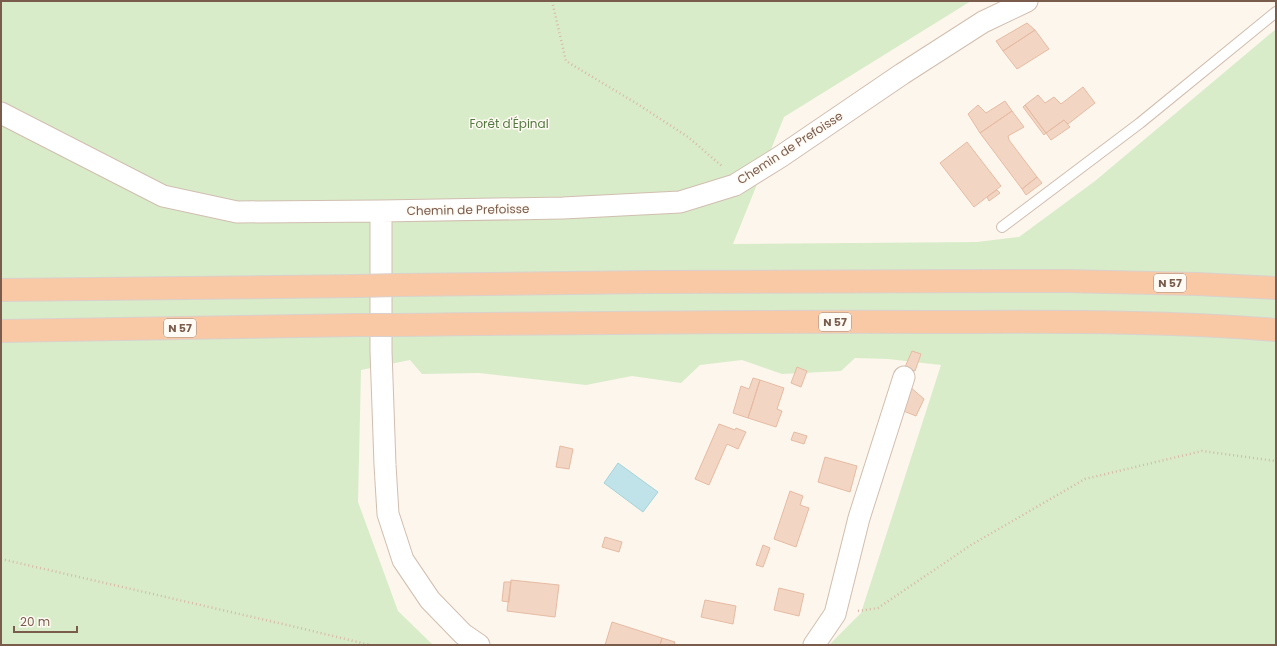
<svg xmlns="http://www.w3.org/2000/svg" width="1277" height="646" font-family="Poppins,sans-serif">
<style>
.green{fill:#d8ecc9}
.water{fill:#bfe3e8;stroke:#a5d3da}
.building{fill:#f3d5c3;stroke:#e6bba3}
.lines{fill:none;stroke-linecap:round;stroke-linejoin:round}
.service-casing{stroke:#d1beb0;stroke-width:12}
.minor-casing{stroke:#d1beb0;stroke-width:23}
.trunk-casing{stroke:#dad1cd;stroke-width:24}
.path{stroke:#d9b8a5;stroke-width:2.5;stroke-dasharray:1 3;stroke-linecap:butt}
.service{stroke:#fff;stroke-width:10}
.minor{stroke:#fff;stroke-width:21}
.trunk{stroke:#f9c8a4;stroke-width:22}
.trunk-bridge-casing{stroke:#dad1cd;stroke-width:24;stroke-linecap:butt}
.trunk-bridge{stroke:#f9c8a4;stroke-width:22}
.labels{text-anchor:middle;stroke-width:3;stroke-linejoin:round;paint-order:stroke}
.shield{fill:#fffaf3;stroke:#a28b7f;stroke-width:1}
.shield-label{font-size:11px;font-weight:bold;fill:#7a5c4d}
.park-label{font-size:12px;fill:#537a41;stroke:#fffaf3}
.street-label{font-size:12px;fill:#7a5c4d;stroke:#fffaf3}
</style>
<rect width="100%" height="100%" fill="#fdf6ec"/>
<path class="green" d="M 1,1 L 971,1 L 784,117 L 733,244 L 977,242 L 1019,237 L 1095,181 L 1276,29 L 1276,645 L 829,645 L 861,613 L 941,365 L 888,359 L 855,358 L 841,371 L 782,374 L 742,360 L 700,365 L 681,383 L 632,376 L 586,385 L 479,373 L 422,374 L 410,360 L 361,370 L 358,502 L 398,611 L 433,645 L 1,645 Z"/>
<path class="water" d="M 618,463 L 658,492 L 643,512 L 604,483 Z"/>
<path class="building" d="M 1027,23 L 1035,30 L 1003,51 L 996,41 Z
M 1035,30 L 1049,49 L 1017,69 L 1003,51 Z
M 1083,87 L 1095,103 L 1068,124 L 1064,120 L 1046,133 L 1025,105 L 1038,95 L 1045,103 L 1054,97 L 1061,104 Z
M 1005,101 L 1012,111 L 980,133 L 968,114 L 978,105 L 986,113 Z
M 1025,105 L 1046,133 L 1044,135 L 1023,107 Z
M 1012,111 L 1024,127 L 1008,136 L 1009,140 L 1037,177 L 1022,189 L 980,133 Z
M 1064,120 L 1070,127 L 1051,140 L 1046,133 Z
M 967,142 L 1001,186 L 974,207 L 940,163 Z
M 1037,177 L 1042,183 L 1026,195 L 1022,189 Z
M 997,190 L 1000,193 L 989,201 L 987,197 Z
M 912,351 L 921,354 L 915,371 L 905,367 Z
M 797,367 L 807,371 L 801,387 L 791,383 Z
M 753,378 L 760,380 L 748,418 L 733,413 L 741,386 L 749,389 Z
M 760,380 L 784,388 L 777,409 L 782,411 L 776,427 L 748,418 Z
M 909,386 L 924,399 L 916,416 L 901,410 Z
M 719,424 L 735,430 L 736,428 L 746,432 L 738,449 L 727,444 L 709,485 L 695,479 Z
M 794,432 L 807,436 L 804,444 L 791,440 Z
M 560,446 L 573,449 L 569,469 L 556,467 Z
M 825,457 L 857,466 L 850,492 L 818,482 Z
M 790,491 L 803,496 L 800,505 L 809,508 L 796,547 L 774,539 Z
M 605,537 L 622,542 L 619,552 L 602,547 Z
M 763,545 L 770,548 L 763,567 L 756,565 Z
M 511,580 L 559,585 L 555,617 L 507,611 Z
M 504,582 L 511,582 L 509,602 L 502,601 Z
M 779,588 L 804,594 L 799,616 L 774,610 Z
M 705,600 L 736,606 L 733,624 L 701,617 Z
M 612,622 L 662,638 L 660,645 L 605,645 Z
M 662,638 L 675,642 L 674,645 L 660,645 Z"/>
<g class="lines">
<defs>
<path id="service" d="M 1002,227 L 1140,123 L 1276,12"/>
<path id="minor" d="M 1,113 L 163,196 L 237,212 L 381,211 L 563,208 L 680,202 L 735,185 L 780,157 L 902,74 L 983,22 L 1027,1
M 381,211 L 381,351 L 385,465 L 388,514 L 403,560 L 430,600 L 463,634 L 479,645
M 814,645 L 835,614 L 859,518 L 904,377"/>
<path id="trunk" d="M 398,285 L 652,282 L 1064,281 L 1197,284 L 1276,288
M 1,290 L 357,286
M 393,325 C 571,323 748,321 926,322 C 1043,322 1160,320 1276,330
M 1,331 L 359,325"/>
</defs>
<use href="#service" class="service-casing"/>
<use href="#minor" class="minor-casing"/>
<use href="#trunk" class="trunk-casing"/>
<path class="path" d="M 552,1 L 566,61 L 639,105 L 688,137 L 723,167
M 1,559 L 300,628 L 370,645
M 858,611 L 878,608 L 971,545 L 1085,479 L 1202,451 L 1276,461"/>
<use href="#service" class="service"/>
<use href="#minor" class="minor"/>
<use href="#trunk" class="trunk"/>
<defs>
<path id="trunk-bridge" d="M 357,286 L 398,285
M 359,325 L 393,325"/>
</defs>
<use href="#trunk-bridge" class="trunk-bridge-casing"/>
<use href="#trunk-bridge" class="trunk-bridge"/>
</g>
<g class="labels">
<g class="shield">
<rect x="1154" y="274" width="32" height="18" rx="3"/>
<rect x="819" y="313" width="32" height="18" rx="3"/>
<rect x="164" y="319" width="32" height="18" rx="3"/>
</g>
<g class="shield-label">
<text x="1170" y="287">N 57</text>
<text x="835" y="326">N 57</text>
<text x="180" y="332">N 57</text>
</g>
<g class="park-label">
<text x="509" y="128">Forêt d'Épinal</text>
</g>
<g class="street-label">
<text transform="translate(790 148) rotate(-33)" y="4">Chemin de Prefoisse</text>
<text transform="translate(468 210) rotate(-1)" y="4">Chemin de Prefoisse</text>
</g>
</g>
<rect width="1277" height="646" fill="none" stroke="#7a5c4d" stroke-width="4"/>
<path d="M14 626v6h63v-6" fill="none" stroke="#7a5c4d" stroke-width="2"/>
<text x="20" y="626" font-size="12" fill="#7a5c4d" stroke="#fffaf3" stroke-width="3" paint-order="stroke">20 m</text>
</svg>
